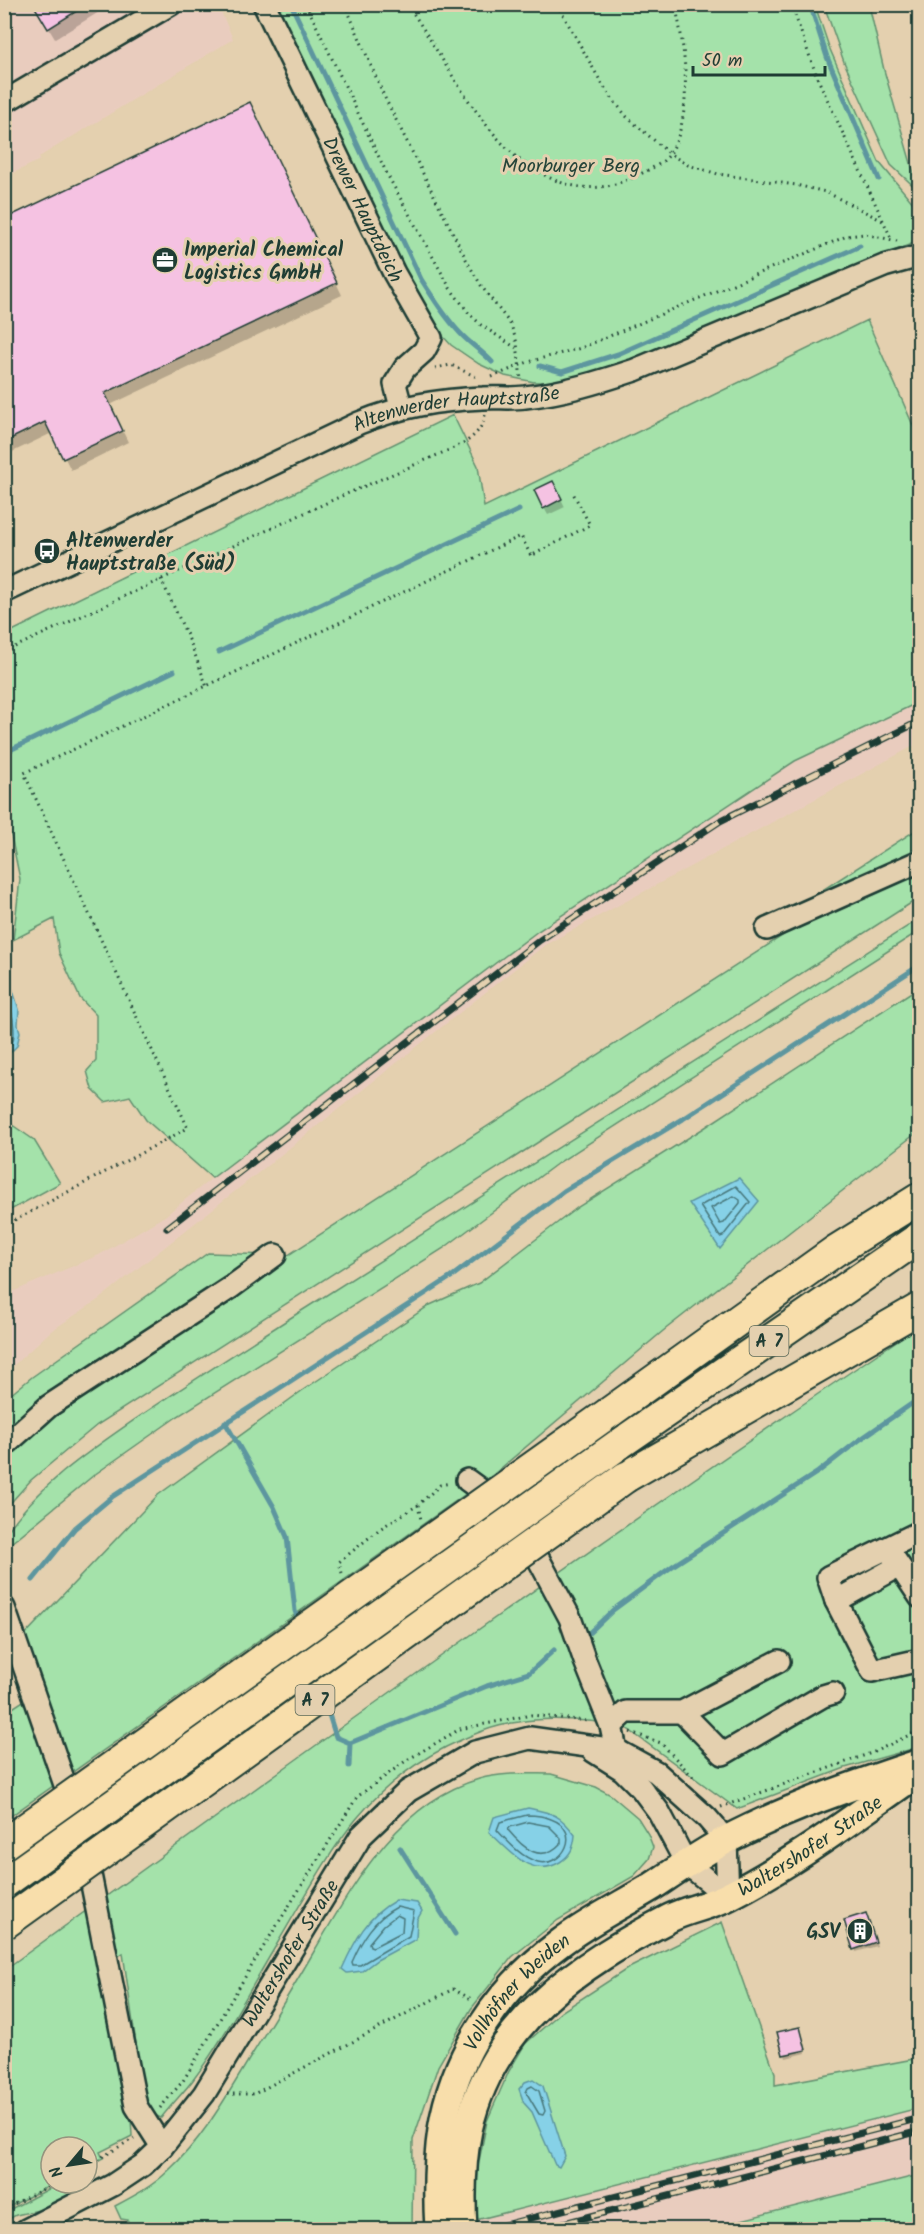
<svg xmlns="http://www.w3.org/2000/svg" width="924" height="2234" font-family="Kalam,sans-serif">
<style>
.built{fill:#e9ccbe}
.green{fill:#a4e2aa;stroke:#62906f;stroke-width:1.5}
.water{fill:#86d1e7;stroke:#5d969f;stroke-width:1.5}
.shadow{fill:#0003}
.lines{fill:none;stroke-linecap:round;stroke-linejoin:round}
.shore{stroke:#48787c;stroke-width:1.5}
.stream{stroke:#5d969f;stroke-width:5}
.building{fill:#f5c2e2;stroke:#1f3d34;stroke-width:1.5}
.minor-casing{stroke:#1f3d34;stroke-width:26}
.major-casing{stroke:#1f3d34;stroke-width:32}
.highway-casing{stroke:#1f3d34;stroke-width:34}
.path{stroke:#1f3d34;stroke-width:3;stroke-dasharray:1.5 4.5;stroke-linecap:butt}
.minor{stroke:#e4d0af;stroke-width:21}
.major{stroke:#f8deab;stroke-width:27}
.highway{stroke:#f8deab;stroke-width:30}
.rail-casing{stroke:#1f3d34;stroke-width:7}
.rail{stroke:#e4d0af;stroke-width:4.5;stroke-dasharray:14;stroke-linecap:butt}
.highway-bridge-casing{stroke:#1f3d34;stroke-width:34;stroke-linecap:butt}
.highway-bridge{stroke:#f8deab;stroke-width:30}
.labels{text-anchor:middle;stroke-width:6;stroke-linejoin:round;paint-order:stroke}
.shield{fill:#e4d0af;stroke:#5a6959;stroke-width:1.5}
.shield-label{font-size:18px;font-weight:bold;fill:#1f3d34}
.park-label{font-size:20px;fill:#26453a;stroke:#e4d0af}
.street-label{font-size:20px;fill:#1f3d34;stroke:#e4d0af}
.poi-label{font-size:20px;font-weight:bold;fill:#1f3d34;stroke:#e4d0af;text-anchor:start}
</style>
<rect width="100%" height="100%" fill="#e4d0af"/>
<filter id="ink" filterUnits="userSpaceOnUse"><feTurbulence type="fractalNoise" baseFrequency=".0167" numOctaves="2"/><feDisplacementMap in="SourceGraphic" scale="12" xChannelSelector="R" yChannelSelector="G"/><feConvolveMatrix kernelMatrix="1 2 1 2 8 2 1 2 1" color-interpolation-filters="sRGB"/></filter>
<g filter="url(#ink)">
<path class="built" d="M 4,5 L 218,5 L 233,39 L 39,157 L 40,160 L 5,177 Z
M 919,702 L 919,743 L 545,945 L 98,1300 L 51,1331 L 5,1373 L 5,1295 L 99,1255 L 165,1216 L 212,1178 L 538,931 L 795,761 Z
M 919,2108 L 919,2175 L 706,2229 L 475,2230 L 476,2220 Z"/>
<path class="green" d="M 276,5 L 815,5 L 829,47 L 879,162 L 919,210 L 919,241 L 833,275 L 592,380 L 570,382 L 534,382 L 505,376 L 479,364 L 451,345 L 428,320 L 414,296 Z
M 824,5 L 869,5 L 884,70 L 919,191 L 891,165 L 844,62 Z
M 867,320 L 919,439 L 919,702 L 795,761 L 538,931 L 212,1178 L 146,1120 L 130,1096 L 105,1102 L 92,1089 L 87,1071 L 96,1061 L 96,1015 L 80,998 L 59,953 L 54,919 L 13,940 L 20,879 L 9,826 L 5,817 L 4,635 L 453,415 L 478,466 L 484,507 Z
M 919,828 L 919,855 L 804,902 Z
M 919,872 L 919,898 L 97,1425 L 31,1480 L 5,1509 L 5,1452 L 22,1435 L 211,1305 L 785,934 Z
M 919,919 L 919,931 L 558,1163 L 444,1248 L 178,1416 L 94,1475 L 5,1548 L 5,1535 C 37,1486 89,1451 137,1418 C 189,1383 242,1349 295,1315 C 502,1182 711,1051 919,919 Z
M 919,987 L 919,1131 L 663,1331 L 494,1474 L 5,1820 L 5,1713 L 34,1694 L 17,1643 L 158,1495 L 303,1390 L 430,1305 L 479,1283 L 578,1207 L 704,1128 Z
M 5,1120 L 34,1140 L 60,1183 L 5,1213 Z
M 208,1253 L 275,1255 L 5,1446 L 4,1400 L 32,1377 Z
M 919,1326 L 919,1747 L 845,1768 L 737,1809 L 607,1714 L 600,1722 C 573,1720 546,1717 519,1722 C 493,1725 469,1736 446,1747 C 356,1793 326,1862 277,1944 C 250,1989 225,2037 193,2080 C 183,2093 171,2105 161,2118 L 152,2114 L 144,2100 L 123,1953 L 102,1966 L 130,2102 L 132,2136 L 100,2152 L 103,2158 L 87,2166 L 87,2147 L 51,2147 L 51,2183 L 55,2183 L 5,2209 L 4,1970 C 307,1751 609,1533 919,1326 Z
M 551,1774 L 596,1787 L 611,1795 L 638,1818 L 648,1834 L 653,1847 L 649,1859 L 634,1876 L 558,1920 L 512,1957 L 471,2009 L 438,2066 L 413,2140 L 412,2229 L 125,2229 L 128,2220 L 121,2219 L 115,2206 C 134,2196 153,2186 168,2171 C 202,2140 225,2099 248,2061 C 271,2024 294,1986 316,1948 C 355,1882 399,1802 479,1779 C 502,1772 527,1774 551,1774 Z
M 722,1922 L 775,2073 L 775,2085 L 919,2058 L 919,2108 L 476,2220 L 478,2166 L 487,2121 L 509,2071 L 525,2044 L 561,2012 L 627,1969 Z
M 919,2175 L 919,2229 L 706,2229 Z
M 60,2183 L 85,2183 L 87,2185 L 44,2209 L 16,2215 L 5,2221 L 5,2212 Z"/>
<path class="water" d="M 5,967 L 19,1009 L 18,1025 L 20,1032 L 17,1046 L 5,1058 Z
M 739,1178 L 759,1201 L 720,1249 L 689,1203 Z
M 528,1808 C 552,1813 560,1814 575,1835 C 574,1847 571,1855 560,1862 C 530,1880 510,1850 489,1832 L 494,1817 Z
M 396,1900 L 417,1903 L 422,1911 L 417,1920 L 416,1939 L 377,1960 L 362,1971 L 347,1973 L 342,1969 C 355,1940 367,1916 396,1900 Z
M 533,2079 L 543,2086 L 565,2156 L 559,2167 L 555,2165 L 532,2112 L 524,2103 L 519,2089 L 525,2082 Z"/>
<path class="shadow" d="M 4,4 L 18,4 L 4,12 Z
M 34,4 L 112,4 L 55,39 Z
M 250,103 L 342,295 L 110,405 L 128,442 L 71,470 L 52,433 L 4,456 L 4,220 Z
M 557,490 L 565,507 L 548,515 L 544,508 Z
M 868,1918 L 877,1946 L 856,1952 L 855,1949 Z
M 801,2032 L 806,2053 L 786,2058 L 779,2033 Z"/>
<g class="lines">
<path class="shore" d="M 4,983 C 8,995 18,1031 12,1043 C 11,1043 5,1049 4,1050
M 736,1186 L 750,1202 L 723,1236 L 720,1237 L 700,1206 Z
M 734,1196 L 740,1200 L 740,1203 L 724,1223 L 720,1224 L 711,1208 Z
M 527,1815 C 534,1815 544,1816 551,1819 C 584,1831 562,1868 538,1862 C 522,1858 508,1842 497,1830 L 500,1822 Z
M 528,1822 L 549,1826 L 561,1838 L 561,1843 C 541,1865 523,1848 508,1830 L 510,1827 Z
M 397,1907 L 414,1911 L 409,1936 L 360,1965 L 353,1965 L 352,1962 C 362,1939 374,1919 397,1907 Z
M 397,1915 L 403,1918 L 402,1932 L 373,1947 L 370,1946 L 369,1943 L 384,1925 Z
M 532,2086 L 539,2091 L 545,2111 L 543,2115 L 539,2114 L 526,2092 L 528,2088 Z"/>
<path class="stream" d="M 291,4 L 421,279 C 433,298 445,317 460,333 C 470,344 482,351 492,362
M 810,4 L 827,57 L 879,179
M 540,366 L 562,372 L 618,354 L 860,246
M 219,652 L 519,510
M 8,751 L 174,671
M 225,1422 L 274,1507 L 287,1537 L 295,1611 L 299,1622
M 33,1580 L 75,1528 L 112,1497 L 451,1277 L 564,1191 L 683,1119 L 920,965
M 589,1633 L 613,1610 L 674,1565 L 818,1472 L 858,1441 L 920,1398
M 326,1705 L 336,1737 L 350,1743
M 349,1766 L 350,1743 L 487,1686 L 529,1673 L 554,1650
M 400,1848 L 455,1934"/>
</g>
<path class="building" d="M 33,4 L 88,4 L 48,29 Z
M 250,102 L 337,283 L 105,393 L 123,431 L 63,459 L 45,422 L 4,442 L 4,219 Z
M 553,481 L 562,499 L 543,509 L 534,490 Z
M 866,1913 L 876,1942 L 853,1950 L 844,1920 Z
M 800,2027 L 806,2050 L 783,2055 L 777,2032 Z"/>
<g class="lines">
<defs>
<g id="minor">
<path id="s1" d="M 264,4 L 394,273 L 431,338 L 424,351 L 405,368 L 395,384 L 401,407"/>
<path d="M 4,102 L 171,4"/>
<path id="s2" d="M 4,592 L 359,423 C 401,406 438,400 483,398 C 497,397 511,399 525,397 C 563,393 599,382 635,370 L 884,266 L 920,256"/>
<path d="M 767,929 L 920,861"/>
<path d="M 4,1446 L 49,1406 L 230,1288 L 275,1255"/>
<path d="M 467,1480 L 515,1515 L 570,1618 L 585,1661 L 611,1726 L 616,1750"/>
<path d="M 920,1532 L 828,1577 L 836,1601 L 872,1671 L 920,1660"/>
<path d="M 892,1555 L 920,1597"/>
<path d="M 836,1601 L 899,1566"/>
<path d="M 4,1608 L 82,1834 L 136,2106 L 162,2147"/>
<path d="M 682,1712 L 723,1754 L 823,1696 L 833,1693"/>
<path d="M 611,1726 L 626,1712 L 682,1712 L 779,1661"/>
<path d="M 214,1750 L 295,1698"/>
<path d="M 593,1751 L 623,1770 L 641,1788 L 659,1812 L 686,1863 L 728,1897"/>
<path id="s3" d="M 26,2230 L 113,2185 L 143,2165 L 162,2147 L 204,2094 L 361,1836 L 408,1791 L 475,1752 L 530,1738 L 616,1750 L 656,1772 L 707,1818 L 726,1840 L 728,1897"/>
</g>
<g id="major">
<path id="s4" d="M 439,2230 C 437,2196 437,2163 442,2130 C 454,2054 499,1988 560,1943 C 589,1921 622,1905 653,1886 C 677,1870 700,1854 726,1840 C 787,1808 854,1785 920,1763"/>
<path id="s5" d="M 463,2230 C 461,2196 461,2163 468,2130 C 492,2022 577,1966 670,1918 C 688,1909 710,1906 729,1896 C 796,1862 857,1815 919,1772"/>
</g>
<path id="highway" d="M 610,1412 L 835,1251 L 920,1198
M 618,1445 L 920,1237
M 626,1477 L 920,1308"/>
</defs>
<use href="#minor" class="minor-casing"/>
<use href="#major" class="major-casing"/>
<use href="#highway" class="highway-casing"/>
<path class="path" d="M 306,4 L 388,176 L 450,288 L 468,312 L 481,325 L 516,348
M 345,4 L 384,96 L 468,263 L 482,287 L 511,325 L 517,343 L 521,380
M 407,4 C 442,55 470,114 515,156 C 524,164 536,170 546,176 C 582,194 611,190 646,171 C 655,167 666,161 671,152 C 694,112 685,48 675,4
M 557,4 L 602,84 L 614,101 L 627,117 L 670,154 L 688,165 L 718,174 L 796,185 L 826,192 L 885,222
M 791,4 L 817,77 L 892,240
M 435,368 L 451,365 L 479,378
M 492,377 L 528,362 L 581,348 L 847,236 L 865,234 L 897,241
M 161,579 L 191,644 L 207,687
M 4,652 L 337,498 L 463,444 C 473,437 483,429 485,415
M 4,1226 L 188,1128 L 24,773 L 521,536 L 531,556 L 590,525 L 572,491
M 418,1505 L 421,1520
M 342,1573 L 339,1562 L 381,1528 L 418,1505 L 440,1485 L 451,1483
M 630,1732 L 661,1743 L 694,1778
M 721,1807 L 874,1752 L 920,1730
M 227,2094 L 254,2094 L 453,1989 L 473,2000
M 160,2108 L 183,2081 L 254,1962 L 357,1797 L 407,1760 L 460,1729 L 531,1715 L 589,1721
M 87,2166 L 134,2138
M 4,2209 L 55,2183"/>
<use href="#minor" class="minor"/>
<use href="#major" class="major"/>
<use href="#highway" class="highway"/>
<defs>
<path id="rail" d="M 167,1228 L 540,940 L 720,821 L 920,721
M 485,2230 L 920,2118
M 537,2230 L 920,2131"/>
</defs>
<use href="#rail" class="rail-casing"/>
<use href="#rail" class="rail"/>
<defs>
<path id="highway-bridge" d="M 4,1844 L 610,1412
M 4,1883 L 618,1445
M 4,1924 L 626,1477"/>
</defs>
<use href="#highway-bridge" class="highway-bridge-casing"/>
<use href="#highway-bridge" class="highway-bridge"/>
</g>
</g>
<defs>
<symbol id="office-disc" viewBox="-11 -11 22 22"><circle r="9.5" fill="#1f3d34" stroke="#e4d0af"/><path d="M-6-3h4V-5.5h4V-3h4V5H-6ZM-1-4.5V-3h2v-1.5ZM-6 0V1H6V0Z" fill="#fff"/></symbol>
<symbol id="bus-disc" viewBox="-11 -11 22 22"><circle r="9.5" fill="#1f3d34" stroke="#e4d0af"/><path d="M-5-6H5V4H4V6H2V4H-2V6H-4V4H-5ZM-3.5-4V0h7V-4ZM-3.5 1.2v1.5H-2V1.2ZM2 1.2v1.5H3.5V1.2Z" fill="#fff"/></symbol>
<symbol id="building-disc" viewBox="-11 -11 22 22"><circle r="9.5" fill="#1f3d34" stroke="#e4d0af"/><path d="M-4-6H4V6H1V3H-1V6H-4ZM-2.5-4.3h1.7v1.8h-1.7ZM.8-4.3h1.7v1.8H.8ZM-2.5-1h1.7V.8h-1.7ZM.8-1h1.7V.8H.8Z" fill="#fff"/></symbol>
</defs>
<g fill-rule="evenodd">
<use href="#office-disc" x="150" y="245" width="30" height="30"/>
<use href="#bus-disc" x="32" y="536" width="30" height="30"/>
<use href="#building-disc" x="845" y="1916" width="30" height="30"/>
</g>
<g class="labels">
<g class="shield">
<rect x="749.5" y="1326" width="39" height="30" rx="4.5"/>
<rect x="295.5" y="1685" width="39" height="30" rx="4.5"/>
</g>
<g class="shield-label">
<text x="769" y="1347">A 7</text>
<text x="315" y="1706">A 7</text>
</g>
<g class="park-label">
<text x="571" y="172">Moorburger Berg</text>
</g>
<g class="street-label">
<text dy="7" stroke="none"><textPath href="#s1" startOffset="228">Drewer Hauptdeich</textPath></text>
<text dy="7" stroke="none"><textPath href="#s2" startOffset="492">Altenwerder Hauptstraße</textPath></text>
<text dy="7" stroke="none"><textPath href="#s5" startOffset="562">Waltershofer Straße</textPath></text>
<text dy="7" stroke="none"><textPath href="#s3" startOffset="393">Waltershofer Straße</textPath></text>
<text dy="7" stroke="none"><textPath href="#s4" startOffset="261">Vollhöfner Weiden</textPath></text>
</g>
<g class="poi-label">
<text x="184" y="256">Imperial Chemical<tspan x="184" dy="23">Logistics GmbH</tspan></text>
<text x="66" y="547">Altenwerder<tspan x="66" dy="23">Hauptstraße (Süd)</tspan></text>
<text x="840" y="1938" text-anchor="end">GSV</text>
</g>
</g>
<rect width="924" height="2234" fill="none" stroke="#e4d0af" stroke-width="24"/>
<rect x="12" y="12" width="900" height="2210" fill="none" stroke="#1f3d34" stroke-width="2" filter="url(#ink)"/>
<g transform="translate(69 2165) rotate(241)"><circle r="28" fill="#e4d0af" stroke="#95957e" stroke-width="1.5"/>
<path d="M0-4.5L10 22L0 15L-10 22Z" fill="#1f3d34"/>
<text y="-9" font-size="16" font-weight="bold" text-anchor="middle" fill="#1f3d34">N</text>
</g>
<path d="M693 66v9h132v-9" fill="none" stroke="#1f3d34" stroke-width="3"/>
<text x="702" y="66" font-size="18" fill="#1f3d34" stroke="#e4d0af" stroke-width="4.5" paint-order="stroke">50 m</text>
</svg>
